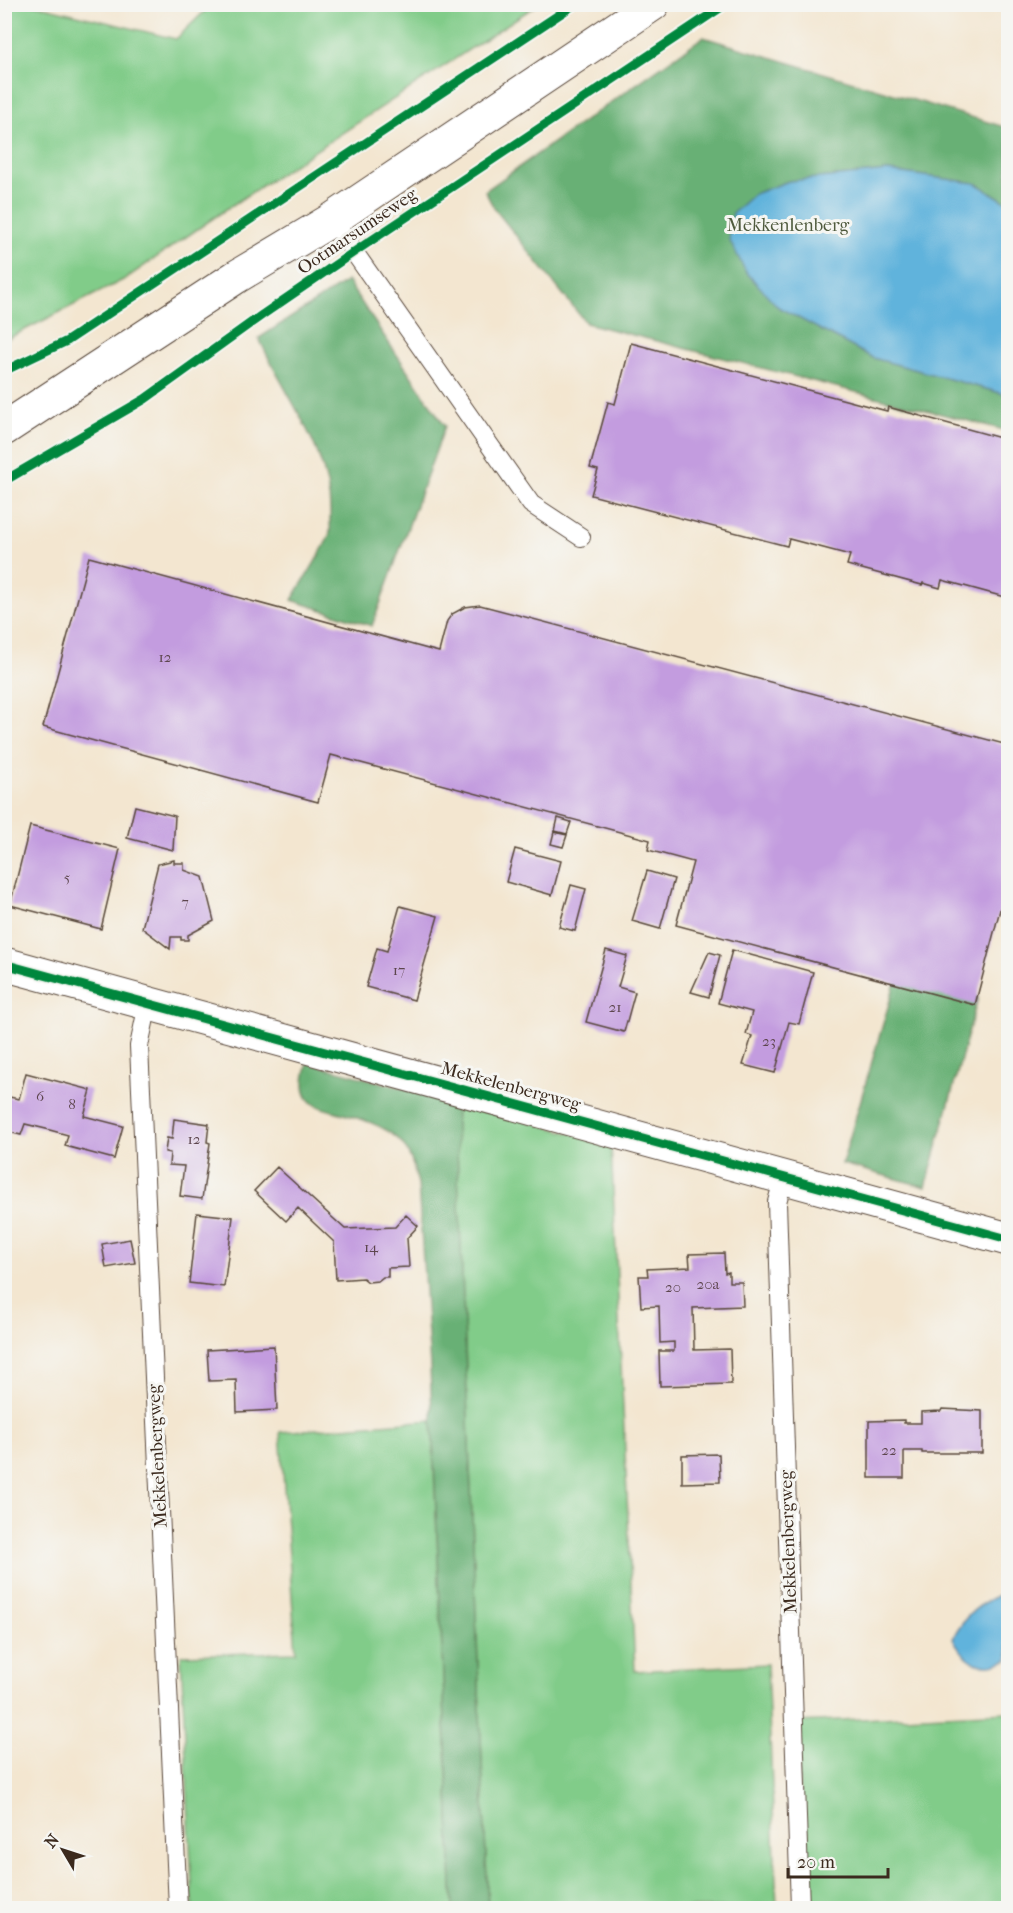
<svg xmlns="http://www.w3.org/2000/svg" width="1013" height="1913" font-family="'IM FELL French Canon',serif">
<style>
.green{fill:#81cc89;stroke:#5e7b54;stroke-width:1.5}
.forest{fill:#68b075;stroke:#526d4a;stroke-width:1.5}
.water{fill:#61b3dc;stroke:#4e6e7d;stroke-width:1.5}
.building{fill:#c39cdf}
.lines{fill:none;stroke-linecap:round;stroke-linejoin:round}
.lane-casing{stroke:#574639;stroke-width:20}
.street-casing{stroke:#574639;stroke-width:35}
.primary-casing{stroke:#574639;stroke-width:35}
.lane{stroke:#fff;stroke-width:18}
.street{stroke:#fff;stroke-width:33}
.primary{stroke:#fff;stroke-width:33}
.cycleway-casing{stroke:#f6f6f2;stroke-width:13}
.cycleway{stroke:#00873e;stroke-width:9}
.labels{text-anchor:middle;stroke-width:6;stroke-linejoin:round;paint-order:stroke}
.number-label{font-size:15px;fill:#5d464e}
.park-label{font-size:18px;fill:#505b3e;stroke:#f6f6f2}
.street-label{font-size:18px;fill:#3b2a1e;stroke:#f6f6f2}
</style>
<rect width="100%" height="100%" fill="#f6f6f2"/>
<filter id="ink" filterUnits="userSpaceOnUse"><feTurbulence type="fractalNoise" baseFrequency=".0167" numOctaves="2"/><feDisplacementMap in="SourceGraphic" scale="12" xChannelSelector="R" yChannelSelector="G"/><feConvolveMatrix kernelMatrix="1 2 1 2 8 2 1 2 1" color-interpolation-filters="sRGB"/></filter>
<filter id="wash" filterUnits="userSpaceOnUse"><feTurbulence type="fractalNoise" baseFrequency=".008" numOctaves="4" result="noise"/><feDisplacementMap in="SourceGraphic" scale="24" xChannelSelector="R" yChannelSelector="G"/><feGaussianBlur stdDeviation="1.35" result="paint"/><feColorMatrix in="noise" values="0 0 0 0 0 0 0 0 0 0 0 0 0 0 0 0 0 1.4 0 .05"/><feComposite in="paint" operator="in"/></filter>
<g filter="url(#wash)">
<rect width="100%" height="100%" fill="#f3e6d0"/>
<path class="green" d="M 5,4 L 36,5 L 176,39 L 211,5 L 537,5 L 231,206 L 125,279 L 5,340 Z
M 455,1102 L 611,1144 L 635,1671 L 767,1664 L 777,1908 L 488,1908 Z
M 432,1420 L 453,1908 L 193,1908 L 181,1655 L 296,1652 L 280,1432 Z
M 1008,1712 L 1008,1908 L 804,1908 L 797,1722 Z"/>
<path class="forest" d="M 703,37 L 1008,128 L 1008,203 L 975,183 L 888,171 L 789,181 L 754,194 L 778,307 L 873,358 L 1008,395 L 1008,431 L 586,323 L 494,208 L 485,191 Z
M 347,281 L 445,426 L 372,626 L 292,600 C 304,579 319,558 329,536 C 331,531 330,524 330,518 C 333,453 284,396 259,338 Z
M 897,976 L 978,997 L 926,1187 L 842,1164 Z
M 308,1063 L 455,1102 L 488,1908 L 453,1908 L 430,1367 L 418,1184 C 414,1168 410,1149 397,1138 C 381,1124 358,1118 337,1112 C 329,1110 318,1108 311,1102 C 300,1092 304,1075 308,1063 Z"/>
<path class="water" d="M 888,171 L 975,183 L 1008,203 L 1008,395 L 873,358 L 778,307 L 746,272 L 729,239 L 733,213 L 754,194 L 789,181 Z
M 1008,1591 L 1008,1660 C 1003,1661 996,1665 990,1665 C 973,1667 960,1652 953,1638 C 964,1614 984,1600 1008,1591 Z"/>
<g id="blocks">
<path class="building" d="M 631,343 L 887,411 L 888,407 L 1008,440 L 1008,598 L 942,580 L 940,588 L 923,583 L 922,585 L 847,565 L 850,555 L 789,539 L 787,546 L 591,495 L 598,470 L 590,468 L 608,402 L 615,404 Z
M 89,557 L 439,652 L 447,621 L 452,614 L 465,607 L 480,605 L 1008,745 L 1008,879 L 975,1005 L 676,925 L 693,862 L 648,850 L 650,840 L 331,755 L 318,802 L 43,727 Z
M 135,806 L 175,816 L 173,850 L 127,838 Z
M 558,818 L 571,822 L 567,834 L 555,831 Z
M 30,826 L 120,849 L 101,929 L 10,905 Z
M 554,832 L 567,835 L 563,847 L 551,844 Z
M 515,849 L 561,861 L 552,895 L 506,882 Z
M 174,860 L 174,863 L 184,863 L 184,870 L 203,877 L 214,921 L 188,935 L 188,940 L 181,940 L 181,937 L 171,937 L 170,949 L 142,928 L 158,864 Z
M 647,871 L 674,879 L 660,929 L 632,921 Z
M 571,885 L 586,889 L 575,931 L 559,927 Z
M 400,906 L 438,916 L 414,1000 L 366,987 L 377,948 L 387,951 Z
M 606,950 L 627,956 L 618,987 L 635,992 L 624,1032 L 586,1022 Z
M 732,950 L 813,972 L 799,1024 L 789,1022 L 775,1073 L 743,1065 L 752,1036 L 746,1034 L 752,1012 L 718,1003 Z
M 709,952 L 720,955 L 709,997 L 691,992 Z
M 26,1073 L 91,1090 L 84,1116 L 123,1126 L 114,1159 L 65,1146 L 68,1135 L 46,1129 L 25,1124 L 21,1135 L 4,1131 L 4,1096 L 19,1099 Z
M 174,1119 L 209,1124 L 207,1142 L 210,1143 L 202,1199 L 180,1196 L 184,1166 L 169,1165 L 170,1153 L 165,1152 L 167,1138 L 172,1139 Z
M 277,1167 L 345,1229 L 395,1227 L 406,1215 L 418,1226 L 407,1238 L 409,1267 L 388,1268 L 388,1277 L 383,1277 L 378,1281 L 368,1282 L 363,1278 L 336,1280 L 334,1242 L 298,1208 L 286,1221 L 254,1191 Z
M 197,1213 L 233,1217 L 224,1287 L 189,1283 Z
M 130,1239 L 135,1263 L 106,1268 L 102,1244 Z
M 724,1253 L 725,1273 L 729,1272 L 729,1282 L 742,1282 L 743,1306 L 693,1308 L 694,1350 L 730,1349 L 731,1384 L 660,1386 L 659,1351 L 674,1351 L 674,1342 L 660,1343 L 659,1306 L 641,1307 L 639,1276 L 648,1276 L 647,1269 L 690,1267 L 689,1254 Z
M 274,1346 L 277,1410 L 237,1412 L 236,1380 L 209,1381 L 207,1350 Z
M 942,1409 L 982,1411 L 982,1453 L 922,1453 L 922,1451 L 904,1451 L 904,1478 L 869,1478 L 869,1421 L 904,1420 L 904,1423 L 921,1423 L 921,1412 L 941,1411 Z
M 719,1454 L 720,1482 L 682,1483 L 682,1455 Z"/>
</g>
</g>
<g filter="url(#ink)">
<use href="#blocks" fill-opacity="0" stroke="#574639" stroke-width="1.5"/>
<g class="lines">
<defs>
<path id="lane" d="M 333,219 L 354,252 L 531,504 L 581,537
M 148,1004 L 139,1046 L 178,1908
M 784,1177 L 777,1202 L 800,1908"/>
<path id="street" d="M 4,964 L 1008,1239"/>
<path id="primary" d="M 4,429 L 236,277 L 333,219 L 653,4"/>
</defs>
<use href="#lane" class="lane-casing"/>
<use href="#street" class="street-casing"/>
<use href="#primary" class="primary-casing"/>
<use href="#lane" class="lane"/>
<use href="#street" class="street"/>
<use href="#primary" class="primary"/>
<defs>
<path id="cycleway" d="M 4,371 L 67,341 L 575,4
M 4,481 L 145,399 L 262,315 L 354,252 L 726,4
M 4,964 L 1008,1239"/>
</defs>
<use href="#cycleway" class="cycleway-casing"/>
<use href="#cycleway" class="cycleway"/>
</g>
</g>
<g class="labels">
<g class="number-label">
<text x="165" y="662">12</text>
<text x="67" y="882">5</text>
<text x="185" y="907">7</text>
<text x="399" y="975">17</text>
<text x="615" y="1012">21</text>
<text x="769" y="1046">23</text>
<text x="40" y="1101">6</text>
<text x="72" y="1109">8</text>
<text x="194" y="1144">12</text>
<text x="371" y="1252">14</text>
<text x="708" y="1289">20a</text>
<text x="673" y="1292">20</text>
<text x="889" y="1455">22</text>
</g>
<g class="park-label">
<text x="788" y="231">Mekkenlenberg</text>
</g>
<g class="street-label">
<text transform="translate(357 231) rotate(-34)" y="6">Ootmarsumseweg</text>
<text transform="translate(511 1086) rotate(15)" y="6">Mekkelenbergweg</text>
<text transform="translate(157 1456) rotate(-93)" y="6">Mekkelenbergweg</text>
<text transform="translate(788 1542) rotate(-92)" y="6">Mekkelenbergweg</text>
</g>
</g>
<rect width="1013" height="1913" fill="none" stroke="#f6f6f2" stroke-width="24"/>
<g transform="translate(63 1850) rotate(309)" stroke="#f6f6f2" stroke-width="4.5" paint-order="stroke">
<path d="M0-4.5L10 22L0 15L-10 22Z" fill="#3b2a1e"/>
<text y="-9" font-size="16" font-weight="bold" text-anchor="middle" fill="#3b2a1e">N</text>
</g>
<path d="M788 1868v9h100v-9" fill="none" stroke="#3b2a1e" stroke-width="3"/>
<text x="797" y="1868" font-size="18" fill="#3b2a1e" stroke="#f6f6f2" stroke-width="4.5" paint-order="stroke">20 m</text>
</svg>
